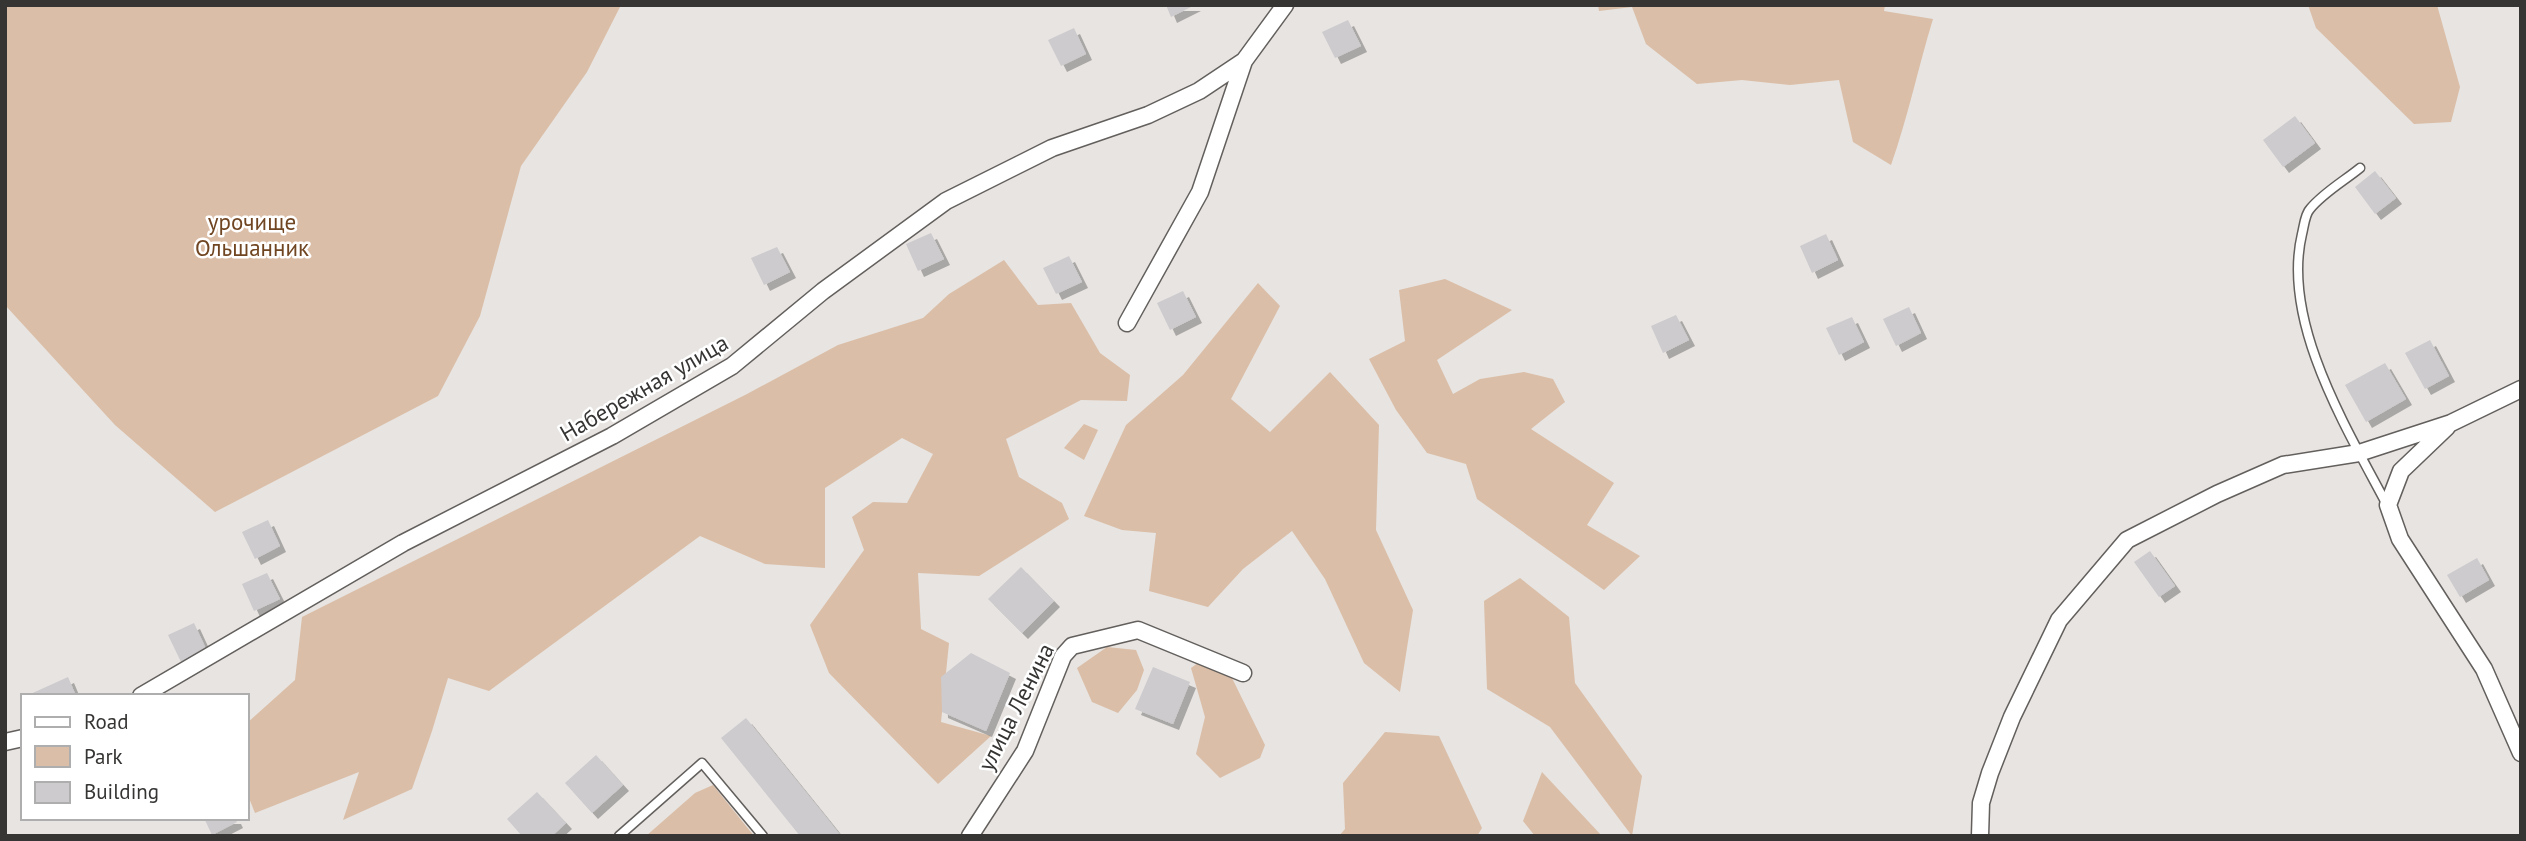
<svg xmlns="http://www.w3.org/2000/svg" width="2526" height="841" font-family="'PT Sans',sans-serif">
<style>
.green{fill:#dbbea7}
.building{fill:#cdcbce;filter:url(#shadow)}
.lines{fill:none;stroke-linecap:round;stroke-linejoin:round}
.lane-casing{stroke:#625f5d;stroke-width:11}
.street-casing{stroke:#625f5d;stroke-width:19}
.lane{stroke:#fff;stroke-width:8}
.street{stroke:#fff;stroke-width:16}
.labels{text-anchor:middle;stroke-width:5;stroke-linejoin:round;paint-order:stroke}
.park-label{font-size:23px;fill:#704521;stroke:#fff}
.street-label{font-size:23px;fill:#363534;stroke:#fff}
</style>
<defs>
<filter id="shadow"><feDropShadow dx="6" dy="6" stdDeviation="0" flood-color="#0004"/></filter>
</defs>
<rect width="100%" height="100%" fill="#e7e4e1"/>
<path class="green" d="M 5,5 L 621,5 L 587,72 L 521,166 L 480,316 L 438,396 L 215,512 L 115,425 L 5,305 Z
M 1598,5 L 1885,5 L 1884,11 L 1933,19 C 1918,68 1908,117 1891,165 L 1853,142 L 1839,80 L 1790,85 L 1742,80 L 1697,84 L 1646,44 L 1632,7 L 1599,11 Z
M 2308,5 L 2437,5 L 2460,87 L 2451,122 L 2414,124 L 2316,28 Z
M 1004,260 L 1038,305 L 1071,303 L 1100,353 L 1130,375 L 1127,401 L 1081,400 L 1006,439 L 1019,477 L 1062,503 L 1069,519 L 979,576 L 918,573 L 921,629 L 949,643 L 941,722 L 991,736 L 938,784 L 829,673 L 810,625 L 864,550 L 852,517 L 873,502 L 907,503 L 933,454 L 902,438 L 825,488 L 825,568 L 765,564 L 700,536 L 489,691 L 448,678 L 432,731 L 412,789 L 343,820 L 359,772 L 255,813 L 247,793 L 247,723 L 295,680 L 302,617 L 747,394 L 838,345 L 923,318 L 949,294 Z
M 1445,279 L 1512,310 L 1437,360 L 1453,394 L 1480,379 L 1524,372 L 1553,379 L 1565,402 L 1531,429 L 1614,483 L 1587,525 L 1640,556 L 1604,590 L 1477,499 L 1466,464 L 1427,453 L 1396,410 L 1369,359 L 1405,341 L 1399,290 Z
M 1258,283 L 1280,306 L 1231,399 L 1270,432 L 1330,372 L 1379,425 L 1376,530 L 1413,610 L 1400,692 L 1364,663 L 1325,579 L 1292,531 L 1243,569 L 1208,607 L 1149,591 L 1156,533 L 1122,530 L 1084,516 L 1126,425 L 1183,375 Z
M 1084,424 L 1098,430 L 1084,460 L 1064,448 Z
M 1520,578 L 1569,617 L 1575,683 L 1642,776 L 1632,836 L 1550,727 L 1487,689 L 1484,601 Z
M 1107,647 L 1136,650 L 1144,670 L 1137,690 L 1118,713 L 1092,702 L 1077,668 Z
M 1202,660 L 1232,678 L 1265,745 L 1260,758 L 1220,778 L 1196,754 L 1205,717 L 1191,668 Z
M 1385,732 L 1439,736 L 1482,828 L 1477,836 L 1339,836 L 1345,829 L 1343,783 Z
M 1542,772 L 1602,836 L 1535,836 L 1523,821 Z
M 713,785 L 754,836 L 646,836 L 695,793 Z"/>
<path class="building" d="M 1166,5 L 1195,5 L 1171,17 Z
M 1348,20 L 1361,46 L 1335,58 L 1322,32 Z
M 1074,28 L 1086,54 L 1061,66 L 1048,40 Z
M 2295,116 L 2315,143 L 2283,167 L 2263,140 Z
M 2375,171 L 2396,198 L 2375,214 L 2355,187 Z
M 931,233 L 944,259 L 918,271 L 906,244 Z
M 1826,234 L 1838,260 L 1812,273 L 1800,246 Z
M 777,247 L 790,272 L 764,285 L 751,258 Z
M 1069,256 L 1082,282 L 1056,294 L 1043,268 Z
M 1183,291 L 1196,317 L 1170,330 L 1157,303 Z
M 1909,307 L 1921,333 L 1896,346 L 1883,319 Z
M 1676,315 L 1689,340 L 1663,353 L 1651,326 Z
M 1852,317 L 1864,342 L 1839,355 L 1826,328 Z
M 2430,340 L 2449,376 L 2425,389 L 2405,353 Z
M 2385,363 L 2406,399 L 2366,422 L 2345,385 Z
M 268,520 L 280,546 L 255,559 L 242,532 Z
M 2150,551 L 2175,586 L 2159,597 L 2134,562 Z
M 2477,558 L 2489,580 L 2460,597 L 2447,575 Z
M 1021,567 L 1054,601 L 1022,633 L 988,599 Z
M 267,573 L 280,599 L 254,611 L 242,584 Z
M 194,623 L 206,649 L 181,662 L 168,635 Z
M 971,653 L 1010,673 L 986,731 L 942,712 L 941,677 Z
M 1153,667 L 1190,682 L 1173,724 L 1135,709 Z
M 68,677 L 76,696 L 26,696 Z
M 746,718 L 826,817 L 841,836 L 800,836 L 721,738 Z
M 596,755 L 623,785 L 592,813 L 565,783 Z
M 537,792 L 566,823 L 552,836 L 522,836 L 507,819 Z
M 204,818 L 235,818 L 237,822 L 212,835 Z"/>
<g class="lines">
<defs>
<path id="lane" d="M 2360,168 C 2344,181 2323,193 2310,209 C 2305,214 2304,226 2302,234 C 2281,322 2347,429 2387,505
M 619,836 L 702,763 L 763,836"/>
<path id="street" d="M 1127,323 L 1200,192 L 1244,61
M 2447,427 L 2401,471 L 2388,505 L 2400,539 L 2484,669 L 2521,753
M 141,696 L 403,543 L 612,436 L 732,366 L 823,291 L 946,201 L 1052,148 L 1148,115 L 1199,91 L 1244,61 L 1285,5
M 5,742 L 23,738
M 970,836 L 1025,751 L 1063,656 L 1072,646 L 1138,630 L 1243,673
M 1980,836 L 1981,803 L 1990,773 L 2012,717 L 2059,620 L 2127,540 L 2217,494 L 2283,465 L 2359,453 L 2451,423 L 2521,389"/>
</defs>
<use href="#lane" class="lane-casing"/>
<use href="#street" class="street-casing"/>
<use href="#lane" class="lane"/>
<use href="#street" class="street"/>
</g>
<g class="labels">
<g class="park-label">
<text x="252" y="230">урочище<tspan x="252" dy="26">Ольшанник</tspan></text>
</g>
<g class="street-label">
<text transform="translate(644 388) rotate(-30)" y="8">Набережная улица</text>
<text transform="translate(1016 707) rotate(-63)" y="8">улица Ленина</text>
</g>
</g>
<rect width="2526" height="841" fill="none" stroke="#363534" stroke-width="14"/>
<rect x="21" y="694" width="228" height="126" fill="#ffffff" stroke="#afaeae" stroke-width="2"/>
<rect x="35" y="717" width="35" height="10" fill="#ffffff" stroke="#afaeae" stroke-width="2"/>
<text x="84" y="729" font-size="21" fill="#363534">Road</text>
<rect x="35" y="746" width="35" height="21" fill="#dbbea7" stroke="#afaeae" stroke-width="2"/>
<text x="84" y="764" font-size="21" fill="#363534">Park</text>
<rect x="35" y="782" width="35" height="21" fill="#cdcbce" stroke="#afaeae" stroke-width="2"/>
<text x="84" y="799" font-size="21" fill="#363534">Building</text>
</svg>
